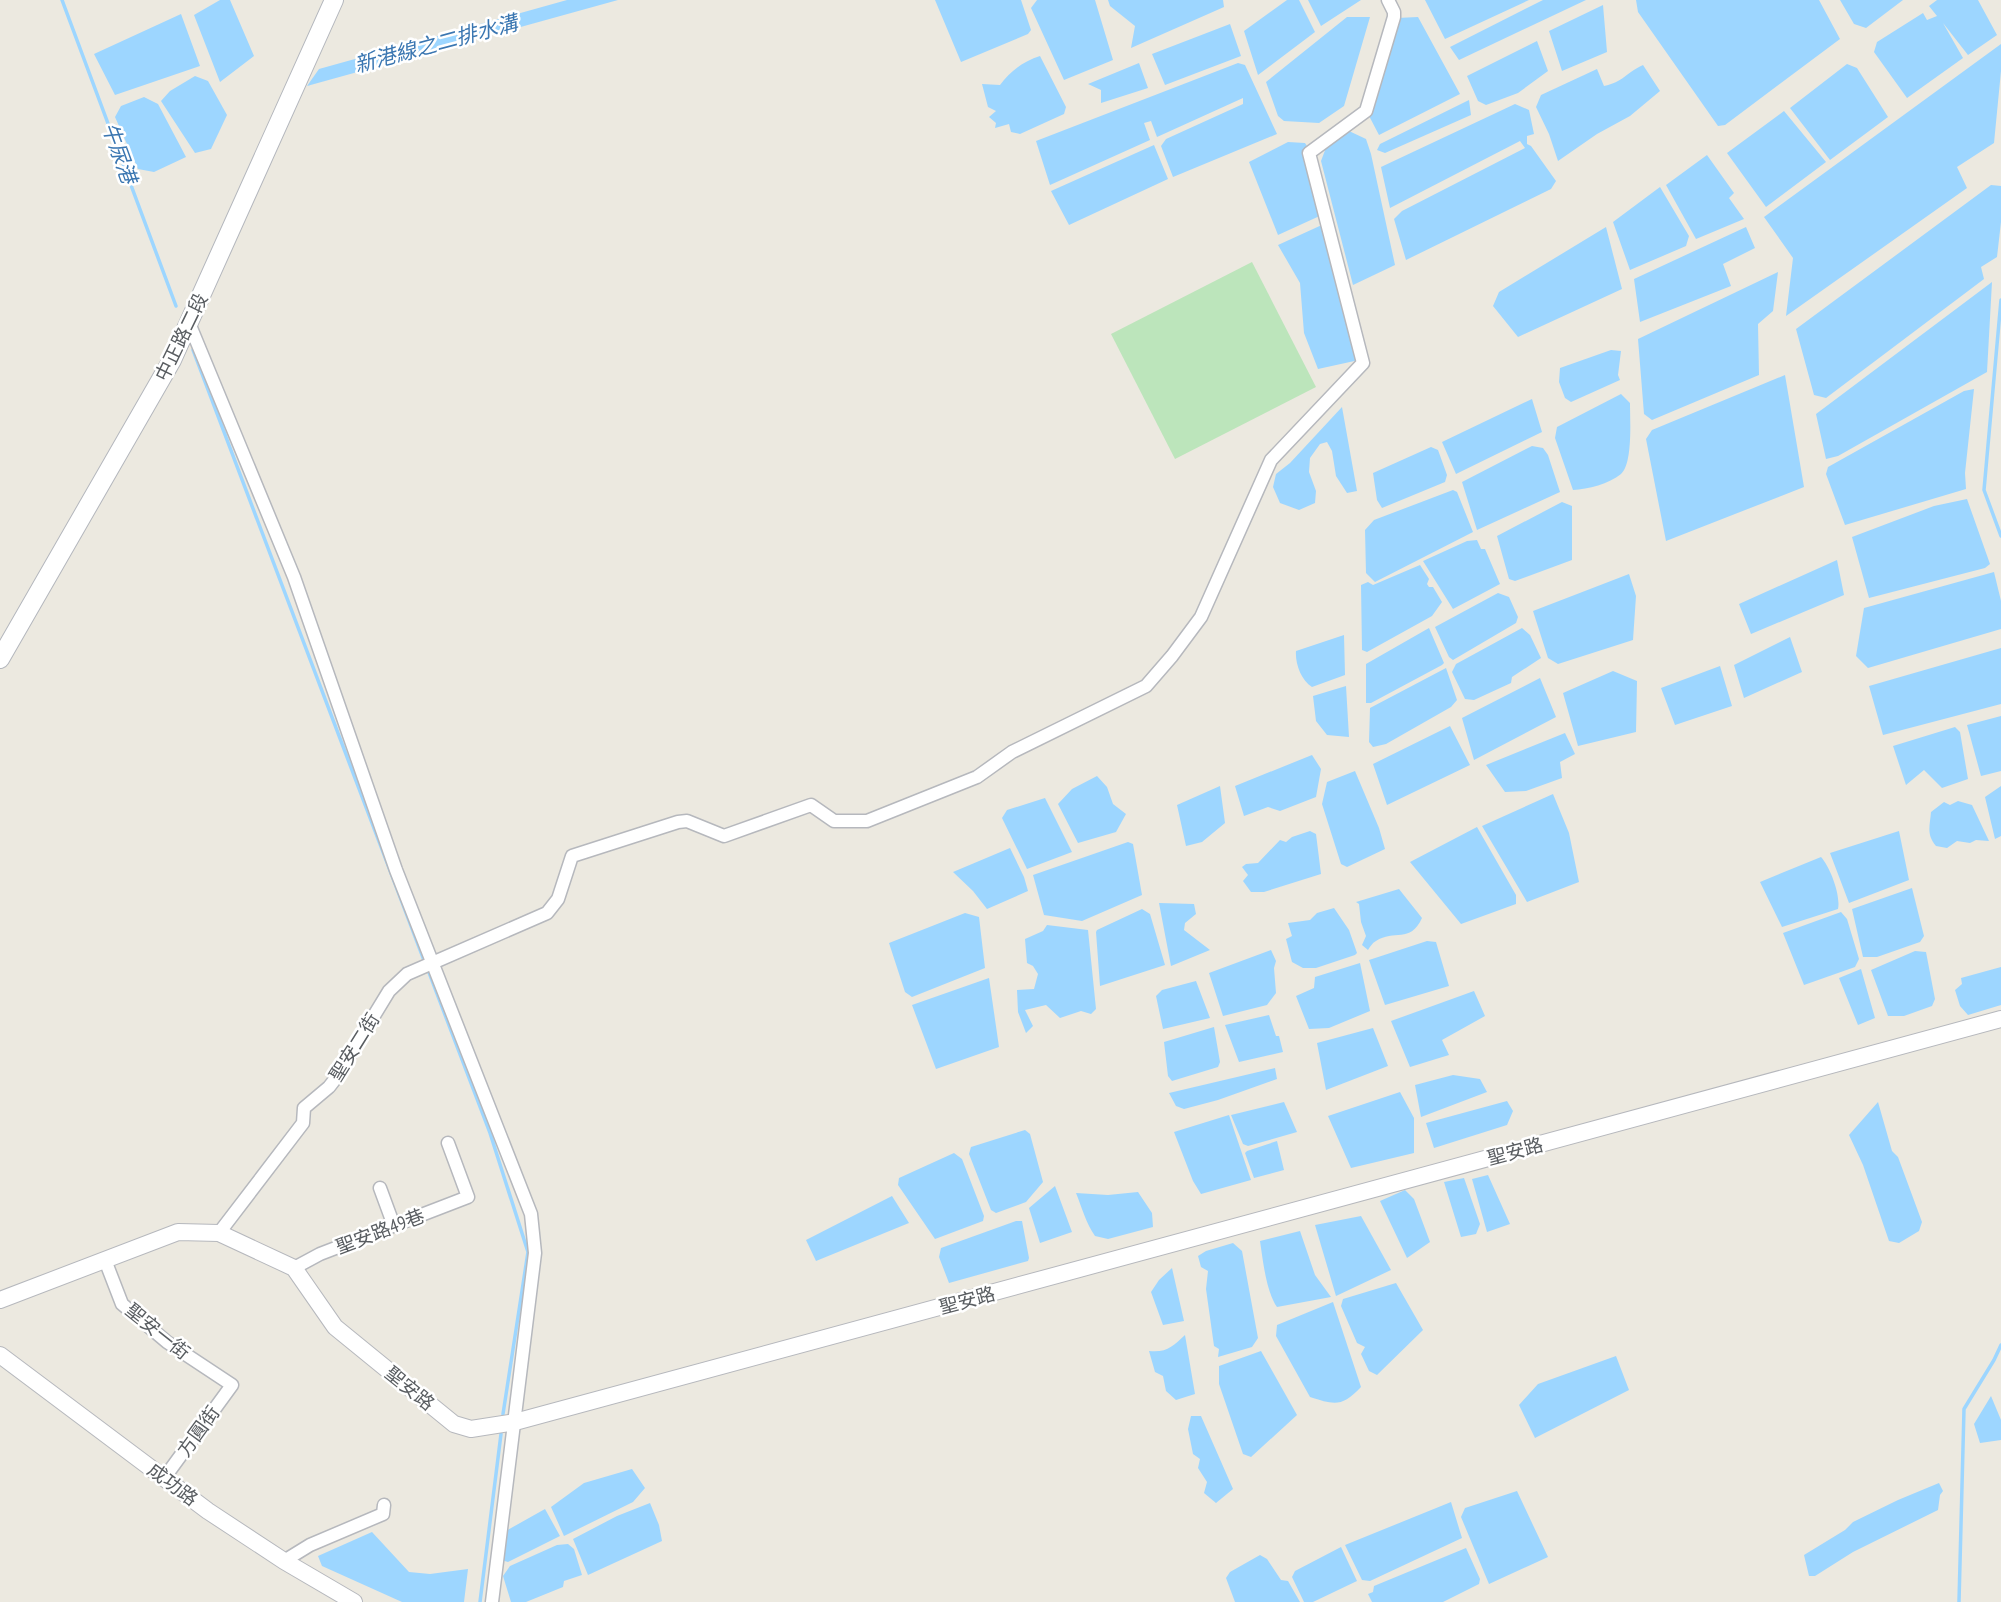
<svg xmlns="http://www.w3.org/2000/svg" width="2001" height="1602" font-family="'PT Sans Narrow','Noto Sans TC',sans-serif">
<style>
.green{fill:#bce5bb}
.water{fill:#9dd6ff}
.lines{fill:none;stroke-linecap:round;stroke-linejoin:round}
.stream{stroke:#9dd6ff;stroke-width:3.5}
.minor-casing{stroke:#b6b8bd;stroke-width:15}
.tertiary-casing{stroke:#b6b8bd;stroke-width:18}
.secondary-casing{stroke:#b4b7bd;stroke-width:20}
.minor{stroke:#fff;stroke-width:12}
.tertiary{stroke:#fff;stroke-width:16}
.secondary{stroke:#fff;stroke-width:18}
.labels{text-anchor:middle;stroke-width:5;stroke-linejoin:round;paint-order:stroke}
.street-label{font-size:19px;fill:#595d61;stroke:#fff}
.water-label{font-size:21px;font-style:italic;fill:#3a76b1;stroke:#fff}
</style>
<rect width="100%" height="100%" fill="#ece9e0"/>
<path class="green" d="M 1252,262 L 1316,387 L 1175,459 L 1111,334 Z"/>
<path class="water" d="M 220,0 L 230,0 L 254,56 L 220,82 L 194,15 Z
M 567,0 L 618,0 L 307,86 L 319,69 Z
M 935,0 L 1021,0 L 1031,30 L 1028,34 L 961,62 Z
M 1037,0 L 1095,0 L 1113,60 L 1064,80 L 1031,8 Z
M 1108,0 L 1223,0 L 1224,7 L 1131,48 L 1135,26 L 1110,6 Z
M 1287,0 L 1299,0 L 1315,32 L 1258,75 L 1244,31 Z
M 1308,0 L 1361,0 L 1321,26 Z
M 1425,0 L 1529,0 L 1445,39 Z
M 1543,0 L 1586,0 L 1459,60 L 1450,47 Z
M 1636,0 L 1819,0 L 1840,39 L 1725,125 L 1718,126 L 1638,12 Z
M 1840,0 L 1903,0 L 1866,28 L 1854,24 Z
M 1937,0 L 1978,0 L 1997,35 L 1968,55 L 1943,23 L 1963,58 L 1907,98 L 1874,52 L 1877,42 L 1923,13 L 1927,20 L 1937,16 L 1929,6 Z
M 1603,5 L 1607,52 L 1562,71 L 1549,31 Z
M 181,14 L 200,66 L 115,95 L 94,54 Z
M 1347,17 L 1370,17 L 1344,106 L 1319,123 L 1284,121 L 1278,116 L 1266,82 Z
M 1418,17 L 1460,94 L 1379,135 L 1367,112 L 1397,18 Z
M 1230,24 L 1241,56 L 1165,85 L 1152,54 Z
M 1537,41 L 1548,71 L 1518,93 L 1486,105 L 1478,101 L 1467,76 Z
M 2001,44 L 2001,71 L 1994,143 L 1957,167 L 1967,188 L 1786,316 L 1793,258 L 1764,217 Z
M 1040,56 L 1066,107 L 1064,114 L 1020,134 L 1011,132 L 1009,124 L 995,128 L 996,123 L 989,117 L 996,111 L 988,107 L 982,84 L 1000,85 C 1010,71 1024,61 1040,56 Z
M 1139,63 L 1148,88 L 1101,103 L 1101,90 L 1088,84 Z
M 1238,63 L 1245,65 L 1277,134 L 1173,177 L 1161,146 L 1166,139 L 1243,104 L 1243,98 L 1157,137 L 1151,121 L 1144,123 L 1150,140 L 1050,185 L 1036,141 Z
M 1847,64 L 1857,68 L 1888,117 L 1830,160 L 1790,108 Z
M 1643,65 L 1660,91 L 1630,116 L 1597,134 L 1558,161 L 1549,134 L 1536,107 L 1541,95 L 1597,69 L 1604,86 C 1623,82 1626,73 1643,65 Z
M 195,76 L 208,81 L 227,115 L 211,149 L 195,153 L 161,101 L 170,91 Z
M 144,97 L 158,104 L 186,157 L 154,172 L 138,169 L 115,117 L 121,106 Z
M 1469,100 L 1471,115 L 1385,153 L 1377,150 L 1380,144 Z
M 1515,104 L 1529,110 L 1534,134 L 1527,136 L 1527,144 L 1531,146 L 1556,181 L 1551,189 L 1406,260 L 1394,219 L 1402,211 L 1525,148 L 1520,141 L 1390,208 L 1381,167 Z
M 1784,111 L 1826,162 L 1766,207 L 1727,153 Z
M 1349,131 L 1366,139 L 1371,154 L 1395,265 L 1353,285 L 1321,161 L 1327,145 Z
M 1288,142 L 1305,143 L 1310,151 L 1324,214 L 1278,235 L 1249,162 Z
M 1154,145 L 1168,179 L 1069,225 L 1051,191 Z
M 1707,155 L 1734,193 L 1729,198 L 1744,219 L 1696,239 L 1666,185 Z
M 1991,185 L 2001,186 L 2001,222 L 1997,257 L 1981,267 L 1984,279 L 1826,398 L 1814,395 L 1796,329 Z
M 1660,187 L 1689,236 L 1686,246 L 1630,270 L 1613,222 Z
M 1324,224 L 1359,360 L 1318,369 L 1304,333 L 1300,283 L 1278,245 Z
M 1606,227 L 1622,289 L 1518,337 L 1493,306 L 1499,292 Z
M 1746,227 L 1755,248 L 1723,264 L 1731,286 L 1640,322 L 1634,279 Z
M 1778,272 L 1773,311 L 1758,324 L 1759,375 L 1652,420 L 1644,414 L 1638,339 Z
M 1992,282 L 1987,372 L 1838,456 L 1826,459 L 1816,414 Z
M 1611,350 L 1621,351 L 1618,375 L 1620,380 L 1571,402 L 1565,398 L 1559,382 L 1560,368 Z
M 1785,375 L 1804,487 L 1666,541 L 1646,439 L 1652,430 Z
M 1974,389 L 1965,473 L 1966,489 L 1845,525 L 1826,474 L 1828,467 L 1964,391 Z
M 1621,394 L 1630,403 C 1630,419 1633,464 1621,474 C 1609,484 1588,489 1573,490 L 1555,438 L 1557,427 Z
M 1532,399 L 1542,432 L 1456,474 L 1442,442 Z
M 1342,407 L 1357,491 L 1347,493 L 1336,476 L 1332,451 L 1327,442 L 1320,444 L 1310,458 L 1309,472 L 1316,491 L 1315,503 L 1299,510 L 1280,503 L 1273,487 L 1276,474 L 1290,463 Z
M 1532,446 L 1543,448 L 1548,455 L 1560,492 L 1477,530 L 1462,482 Z
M 1431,447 L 1438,450 L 1447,475 L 1445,482 L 1382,508 L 1377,500 L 1373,473 Z
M 1453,490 L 1457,492 L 1473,532 L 1375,582 L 1366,573 L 1365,530 L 1374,520 Z
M 1967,499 L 1990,564 L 1985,568 L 1869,598 L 1852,537 L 1934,506 Z
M 1562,502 L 1572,506 L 1572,560 L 1515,581 L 1509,579 L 1497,536 Z
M 1477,540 L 1481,549 L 1485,549 L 1500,584 L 1453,609 L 1423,561 L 1467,541 Z
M 1837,560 L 1844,595 L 1751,634 L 1739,604 Z
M 1420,565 L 1429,579 L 1427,584 L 1429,587 L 1433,587 L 1442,602 L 1432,616 L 1367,652 L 1362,650 L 1361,585 L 1368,582 L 1373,585 Z
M 1994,572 L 2001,601 L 2001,629 L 1868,668 L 1856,656 L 1864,608 Z
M 1629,574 L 1636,596 L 1633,640 L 1558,664 L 1548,658 L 1533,611 Z
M 1498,593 L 1509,597 L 1518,617 L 1516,623 L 1453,660 L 1449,657 L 1435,627 Z
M 1429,628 L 1444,663 L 1442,665 L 1371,703 L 1366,703 L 1366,664 Z
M 1522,628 L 1530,635 L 1541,658 L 1512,677 L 1511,683 L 1474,700 L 1465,699 L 1452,672 L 1456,664 Z
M 1344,635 L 1345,675 L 1312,687 C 1301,680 1295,663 1296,651 Z
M 1790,637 L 1802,672 L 1744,698 L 1734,665 Z
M 2001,648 L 2001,704 L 1883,735 L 1869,686 Z
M 1720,666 L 1732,706 L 1675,725 L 1661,688 Z
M 1446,668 L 1457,700 L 1451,707 L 1386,744 L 1373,747 L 1369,742 L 1370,708 Z
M 1613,671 L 1637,681 L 1636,732 L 1578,746 L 1563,693 Z
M 1540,678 L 1556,717 L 1474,760 L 1462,718 Z
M 1346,686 L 1349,737 L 1327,735 L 1316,721 L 1313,696 Z
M 2001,716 L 2001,771 L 1981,776 L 1967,725 Z
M 1450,726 L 1470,765 L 1387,805 L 1373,764 Z
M 1955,727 L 1960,732 L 1968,779 L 1942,788 L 1924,770 L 1906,785 L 1893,746 Z
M 1565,733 L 1575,754 L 1560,762 L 1562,778 L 1526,791 L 1505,792 L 1486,765 Z
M 1312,755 L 1321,769 L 1316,797 L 1280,811 L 1268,807 L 1244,816 L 1235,786 Z
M 1355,771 L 1379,828 L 1385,849 L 1347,867 L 1341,864 L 1322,804 L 1327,782 Z
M 1097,776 L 1107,787 L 1113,804 L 1126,814 L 1116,832 L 1078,843 L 1058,804 L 1072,789 Z
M 1220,786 L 1225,823 L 1202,842 L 1186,846 L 1177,805 Z
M 2001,786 L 2001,836 L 1995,839 L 1985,797 Z
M 1553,794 L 1569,833 L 1579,882 L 1527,902 L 1482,826 Z
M 1045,798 L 1072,852 L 1027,869 L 1002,818 L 1007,810 Z
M 1958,801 L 1972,805 L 1989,841 L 1976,840 L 1970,843 L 1957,841 L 1947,848 L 1936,846 C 1926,834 1930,826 1931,812 L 1944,802 L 1950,805 Z
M 1477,827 L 1516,895 L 1516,904 L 1461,924 L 1410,862 Z
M 1310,831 L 1316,834 L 1321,874 L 1264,892 L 1251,892 L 1243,881 L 1248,875 L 1242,867 L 1246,864 L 1258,863 L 1280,840 L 1286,842 L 1292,837 Z
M 1899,831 L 1909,880 L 1849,903 L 1830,853 Z
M 1128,842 L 1133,844 L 1142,895 L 1082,921 L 1044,915 L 1033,875 Z
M 1010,848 L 1024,877 L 1028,891 L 987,909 L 973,891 L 953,872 Z
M 1821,857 C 1830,867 1841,895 1838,909 L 1782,927 L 1760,882 Z
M 1912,888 L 1924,936 L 1920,942 L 1877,957 L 1863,957 L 1852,909 Z
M 1399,889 L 1422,918 C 1410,944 1394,929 1376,941 C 1372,943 1370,947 1368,950 L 1362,945 L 1366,936 L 1361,922 L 1359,904 L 1356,902 Z
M 1159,903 L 1194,904 L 1196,914 L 1185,923 L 1184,930 L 1210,950 L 1171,966 Z
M 1334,908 L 1349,930 L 1357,953 L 1355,955 L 1316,968 L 1303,968 L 1292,962 L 1286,939 L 1292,936 L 1288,923 L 1310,920 L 1317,913 Z
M 1142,909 L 1150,914 L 1165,965 L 1100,986 L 1096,932 L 1097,930 Z
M 1841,912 L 1847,919 L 1859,959 L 1855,967 L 1804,985 L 1783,933 Z
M 965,913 L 979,917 L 985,968 L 912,997 L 905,992 L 889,943 Z
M 1047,925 L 1088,930 L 1096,1009 L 1091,1014 L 1081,1011 L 1060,1018 L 1046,1005 L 1025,1010 L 1033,1026 L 1026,1033 L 1018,1012 L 1017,990 L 1034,989 L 1038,974 L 1033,966 L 1027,963 L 1025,939 L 1043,931 Z
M 1427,941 L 1436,942 L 1449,986 L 1385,1005 L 1369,960 Z
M 1271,950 L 1276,961 L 1274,968 L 1276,993 L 1267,1005 L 1223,1016 L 1209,973 Z
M 1915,951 L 1926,952 L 1935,999 L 1932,1006 L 1904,1016 L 1888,1016 L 1871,970 Z
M 1360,963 L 1370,1011 L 1329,1028 L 1309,1029 L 1296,996 L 1314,988 L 1315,977 Z
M 2001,967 L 2001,1005 L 1968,1015 L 1960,1006 L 1955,990 L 1962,984 L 1961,978 Z
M 1861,969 L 1875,1018 L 1858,1025 L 1839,978 Z
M 989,978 L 999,1047 L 936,1069 L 912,1005 Z
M 1196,981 L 1210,1018 L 1163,1029 L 1156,996 L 1162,990 Z
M 1474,991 L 1485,1016 L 1442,1040 L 1449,1055 L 1410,1067 L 1391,1021 Z
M 1269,1015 L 1276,1036 L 1279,1036 L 1283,1052 L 1239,1062 L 1225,1025 Z
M 1214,1027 L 1220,1062 L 1218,1067 L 1172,1081 L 1168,1076 L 1164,1042 Z
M 1373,1028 L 1388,1066 L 1326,1090 L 1317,1043 Z
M 1275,1068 L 1277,1079 L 1218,1100 L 1184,1109 L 1176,1106 L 1169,1093 Z
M 1453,1075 L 1480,1079 L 1487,1092 L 1421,1117 L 1415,1085 Z
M 1400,1092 L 1414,1118 L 1414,1153 L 1351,1168 L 1328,1116 Z
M 1507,1101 L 1513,1111 L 1507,1125 L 1434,1148 L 1426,1123 Z
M 1284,1102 L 1297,1132 L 1248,1146 L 1243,1144 L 1231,1115 Z
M 1878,1102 L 1892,1151 L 1898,1157 L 1922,1222 L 1919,1231 L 1899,1243 L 1889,1241 L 1863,1165 L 1849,1135 Z
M 1229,1115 L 1251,1180 L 1201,1194 L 1193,1181 L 1174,1132 Z
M 1025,1130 L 1030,1134 L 1043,1182 L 1026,1202 L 996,1213 L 991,1210 L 969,1154 L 971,1147 Z
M 1277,1141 L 1284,1170 L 1254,1178 L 1245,1153 L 1247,1151 Z
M 954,1153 L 962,1159 L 984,1216 L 983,1221 L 935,1239 L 898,1185 L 899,1178 Z
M 1488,1175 L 1510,1224 L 1487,1232 L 1472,1179 Z
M 1464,1178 L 1480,1224 L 1476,1234 L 1461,1237 L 1444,1182 Z
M 1055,1186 L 1072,1232 L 1040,1243 L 1029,1208 Z
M 1405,1190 L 1414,1199 L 1430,1242 L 1407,1258 L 1380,1201 Z
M 1138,1192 L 1152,1213 L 1153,1227 L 1108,1239 L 1095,1236 C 1086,1223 1082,1208 1076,1193 L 1108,1195 Z
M 892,1196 L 909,1223 L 816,1261 L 806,1240 Z
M 1361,1216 L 1391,1270 L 1336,1296 L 1315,1225 Z
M 1016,1221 L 1022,1221 L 1029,1258 L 1028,1261 L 949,1283 L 939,1257 L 941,1248 Z
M 1300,1231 L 1315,1275 L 1331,1297 L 1277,1307 C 1266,1291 1263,1261 1260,1241 Z
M 1233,1243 L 1242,1251 L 1258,1338 L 1252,1347 L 1218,1357 L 1219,1349 L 1214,1346 L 1206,1289 L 1208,1271 L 1201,1267 L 1198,1256 L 1206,1251 Z
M 1172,1268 L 1184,1321 L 1163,1325 L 1151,1292 L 1159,1280 Z
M 1396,1283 L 1423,1330 L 1377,1375 L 1369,1371 L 1361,1354 L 1365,1347 L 1357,1343 L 1341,1306 L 1343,1299 Z
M 1333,1302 L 1361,1387 C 1342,1407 1335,1405 1310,1397 L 1276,1336 L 1277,1325 Z
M 1185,1335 L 1195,1394 L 1176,1400 L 1166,1391 L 1163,1376 L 1155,1372 L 1149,1351 C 1167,1353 1173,1346 1185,1335 Z
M 1261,1351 L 1297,1415 L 1251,1457 L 1243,1454 L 1219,1384 L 1219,1366 Z
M 1616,1356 L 1629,1390 L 1535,1438 L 1519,1405 L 1538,1384 Z
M 1991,1396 L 2001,1420 L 2001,1440 L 1980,1443 L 1974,1424 Z
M 1191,1416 L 1201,1416 L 1233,1489 L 1216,1503 L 1204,1493 L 1207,1482 L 1198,1468 L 1200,1459 L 1193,1454 L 1188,1429 Z
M 632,1469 L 645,1488 L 633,1502 L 564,1536 L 551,1507 L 584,1483 Z
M 1939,1483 L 1943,1491 L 1940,1495 L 1938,1510 L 1853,1552 L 1815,1576 L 1809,1576 L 1804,1555 L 1845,1530 L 1853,1522 L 1898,1500 Z
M 1517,1491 L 1548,1557 L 1489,1584 L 1461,1517 L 1465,1508 Z
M 1451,1502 L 1462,1538 L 1370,1581 L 1362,1580 L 1345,1545 Z
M 650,1503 L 659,1525 L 662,1541 L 588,1575 L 573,1539 L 617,1516 Z
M 545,1509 L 560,1536 L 508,1562 L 501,1560 L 504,1532 Z
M 372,1532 L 409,1572 L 430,1574 L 468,1569 L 464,1602 L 402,1602 L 322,1566 L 318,1556 Z
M 568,1544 L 574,1549 L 582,1575 L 564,1581 L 563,1587 L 526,1602 L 511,1602 L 503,1576 L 510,1566 L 557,1545 Z
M 1341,1547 L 1357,1581 L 1313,1602 L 1304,1602 L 1292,1577 L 1295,1571 Z
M 1466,1548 L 1480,1579 L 1479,1584 L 1443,1602 L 1372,1602 L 1368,1594 L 1373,1592 L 1374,1586 Z
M 1260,1555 L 1267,1559 L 1281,1580 L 1288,1581 L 1300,1602 L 1235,1602 L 1226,1578 L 1230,1572 Z"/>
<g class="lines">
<path class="stream" d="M 62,0 L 176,306
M 2001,300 L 1984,490 L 2001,536
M 193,350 L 425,963
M 428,970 L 490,1133 L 528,1252 L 503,1414
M 480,1602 L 501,1434
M 1959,1602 L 1964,1409 L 1994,1360 L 2001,1345"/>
<defs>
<path id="minor" d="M 189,323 L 294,577 L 396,870 L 531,1214 L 535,1253 L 492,1602
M 380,1188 L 394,1226
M 219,1233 L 303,1123 L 304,1108 L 329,1087 L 336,1078 L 389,991 L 407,974 L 547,913 L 558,899 L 572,856 L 678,822 L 687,821 L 724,836 L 811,805 L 834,821 L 867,821 L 977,777 L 1012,752 L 1146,686 L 1172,656 L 1201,617 L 1271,460 L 1363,363 L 1309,153 L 1366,111 L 1394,17 L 1394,12 L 1388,0
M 105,1260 L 122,1304 L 167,1342 L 232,1385 L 165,1477
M 294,1268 L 320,1254 L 468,1197 L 448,1143
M 284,1561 L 310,1545 L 383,1514 L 384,1505"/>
<path id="tertiary" d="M 0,1300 L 178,1232 L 219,1233 L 294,1268 L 335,1327 L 454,1424 L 471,1429 L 515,1422 L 2001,1019
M 0,1355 L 208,1511 L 284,1561 L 354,1602"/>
<path id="secondary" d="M 0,659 L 172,360 L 334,0"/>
</defs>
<use href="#minor" class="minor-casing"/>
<use href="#tertiary" class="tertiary-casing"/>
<use href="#secondary" class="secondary-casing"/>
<use href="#minor" class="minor"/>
<use href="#tertiary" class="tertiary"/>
<use href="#secondary" class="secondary"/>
</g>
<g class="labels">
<g class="street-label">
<text transform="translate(181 337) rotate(-64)" y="7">中正路二段</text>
<text transform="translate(354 1047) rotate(-58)" y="7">聖安二街</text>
<text transform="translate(1515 1151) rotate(-15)" y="7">聖安路</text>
<text transform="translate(380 1231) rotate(-21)" y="7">聖安路49巷</text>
<text transform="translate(967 1300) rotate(-15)" y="7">聖安路</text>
<text transform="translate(158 1331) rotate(39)" y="7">聖安一街</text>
<text transform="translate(410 1388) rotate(39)" y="7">聖安路</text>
<text transform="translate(198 1431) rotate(-54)" y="7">方圓街</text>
<text transform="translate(173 1484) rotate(37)" y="7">成功路</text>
</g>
<g class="water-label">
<text transform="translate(436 44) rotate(-15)" y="7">新港線之二排水溝</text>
<text transform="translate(119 153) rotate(70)" y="7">牛尿港</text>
</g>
</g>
</svg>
